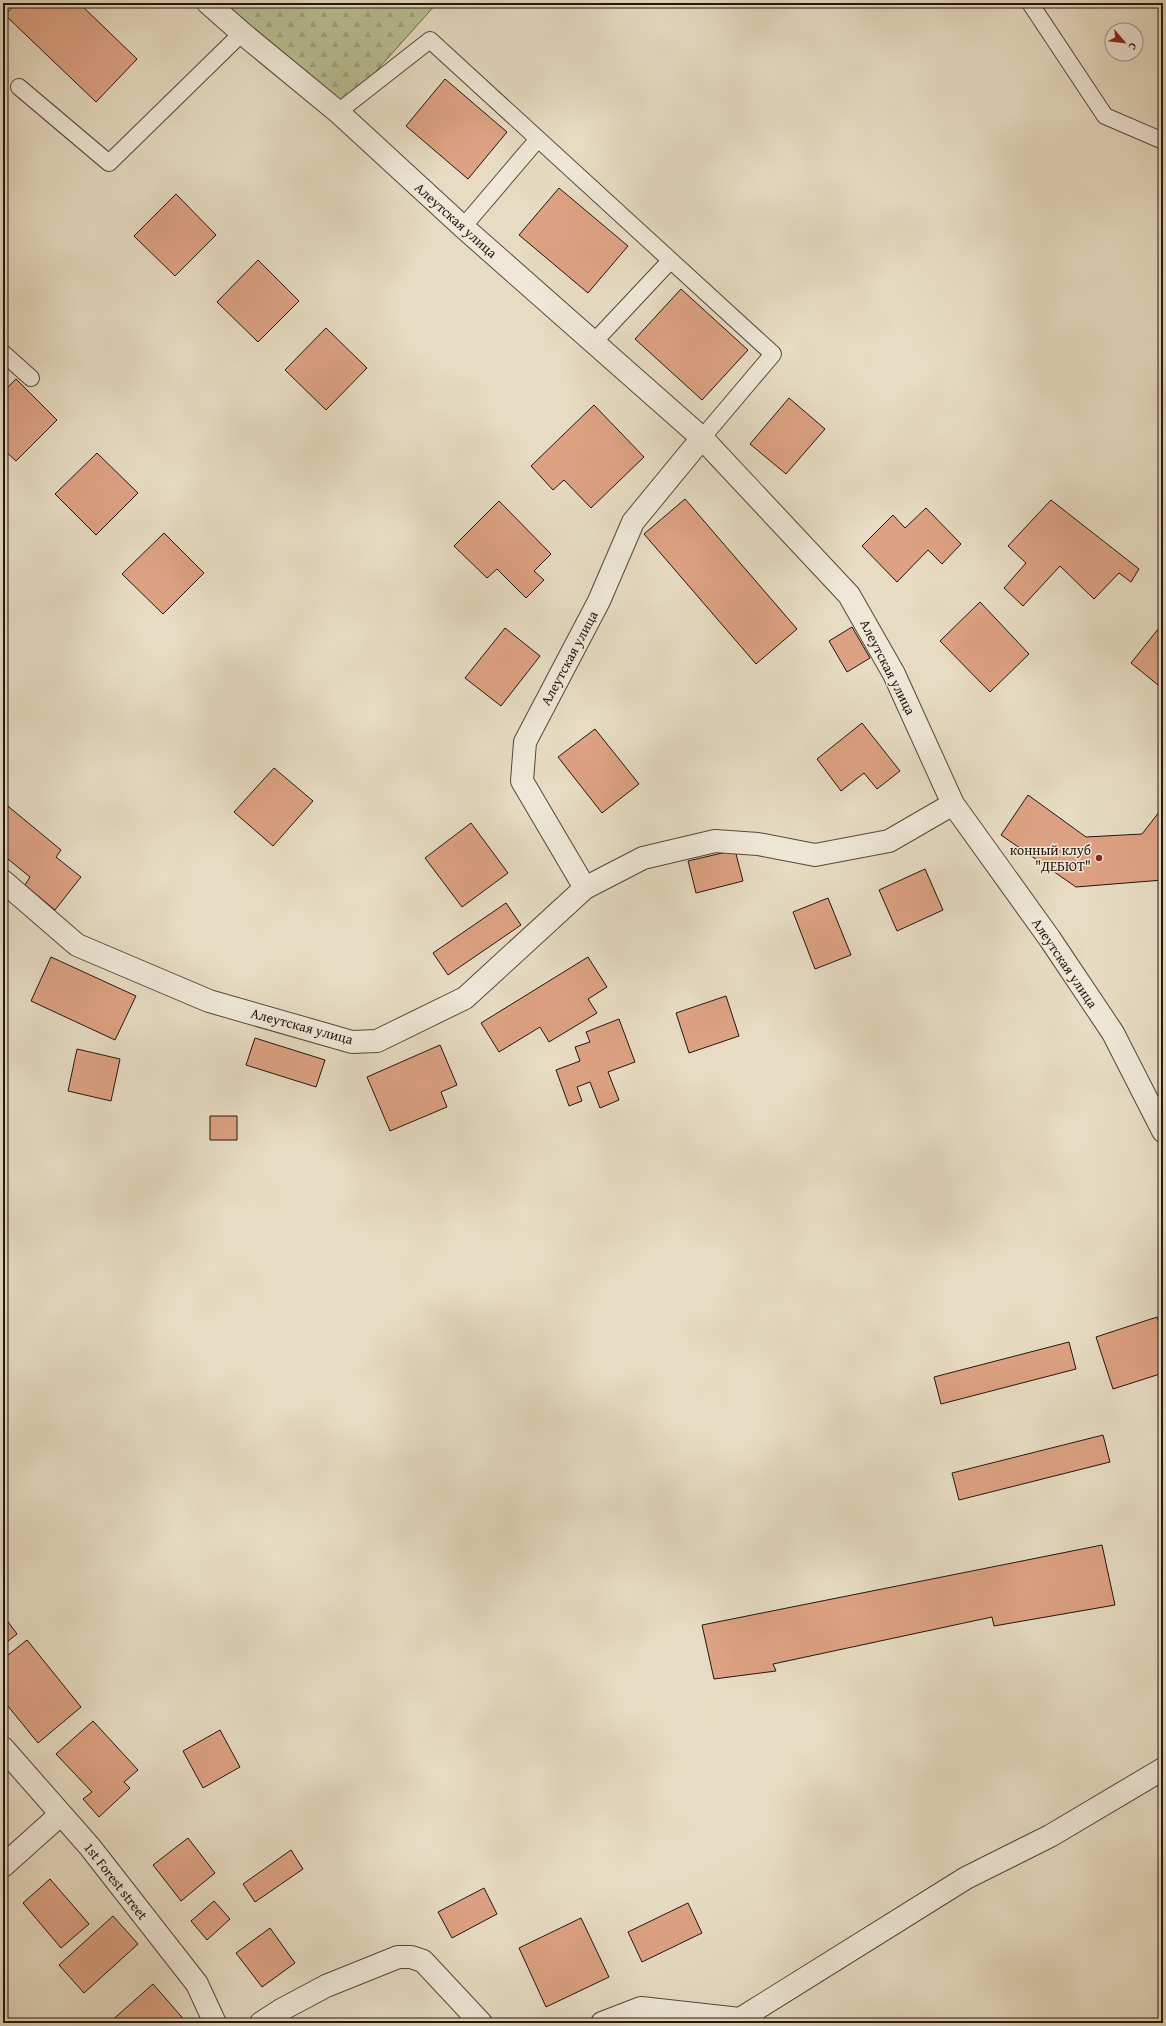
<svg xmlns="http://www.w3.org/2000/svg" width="1166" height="2026" font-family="'Gentium Book Plus',serif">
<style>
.forest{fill:url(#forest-firs);stroke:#6e6a50}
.building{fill:#dda283;stroke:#24150e}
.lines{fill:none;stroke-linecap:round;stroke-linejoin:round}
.service-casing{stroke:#55473b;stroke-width:18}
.minor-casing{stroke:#55473b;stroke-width:24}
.service{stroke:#efe8d8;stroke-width:16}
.minor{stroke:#efe8d8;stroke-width:22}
.poi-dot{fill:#8f2418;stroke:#efe8d8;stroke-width:1.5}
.labels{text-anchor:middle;stroke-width:3;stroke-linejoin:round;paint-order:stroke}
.street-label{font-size:14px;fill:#24150e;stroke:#efe8d8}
.poi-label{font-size:14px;fill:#24150e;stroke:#efe8d8;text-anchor:end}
</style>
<defs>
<pattern id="forest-firs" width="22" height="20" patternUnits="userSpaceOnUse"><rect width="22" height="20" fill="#b8bf92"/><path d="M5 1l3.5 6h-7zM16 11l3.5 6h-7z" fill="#9ea37d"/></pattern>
</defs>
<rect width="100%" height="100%" fill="#e7dcc3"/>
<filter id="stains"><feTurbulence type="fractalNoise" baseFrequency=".005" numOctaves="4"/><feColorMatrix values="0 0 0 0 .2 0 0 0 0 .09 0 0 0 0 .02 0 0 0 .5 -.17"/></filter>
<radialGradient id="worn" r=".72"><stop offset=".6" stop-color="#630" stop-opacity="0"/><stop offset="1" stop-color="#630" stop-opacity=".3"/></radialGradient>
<path class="forest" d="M 221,3 L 437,3 L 345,106 Z"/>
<path class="building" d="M 16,3 L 79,3 L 137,59 L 96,102 L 5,15 Z
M 445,79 L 507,132 L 468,179 L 406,126 Z
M 559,188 L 628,246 L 588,293 L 519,235 Z
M 176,194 L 216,235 L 175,276 L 134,236 Z
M 258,260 L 299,301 L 258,342 L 217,302 Z
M 681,289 L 748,350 L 702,400 L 635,339 Z
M 326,328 L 367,368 L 326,410 L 285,370 Z
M 16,379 L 57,420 L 16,461 L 3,449 L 3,392 Z
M 789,398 L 825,429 L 786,474 L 750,444 Z
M 594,405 L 644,457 L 591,508 L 564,480 L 553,490 L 531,466 Z
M 97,453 L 138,493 L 96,535 L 55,494 Z
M 685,499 L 797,629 L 756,664 L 644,534 Z
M 1051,500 L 1139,569 L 1131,582 L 1119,573 L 1094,599 L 1060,566 L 1023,606 L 1004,588 L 1026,563 L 1008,546 Z
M 499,501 L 551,554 L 534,571 L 544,580 L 526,598 L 497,569 L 487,578 L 454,546 Z
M 926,508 L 961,544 L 942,564 L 928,550 L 897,582 L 862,546 L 893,515 L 905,528 Z
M 164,533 L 204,573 L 163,614 L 122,574 Z
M 980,602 L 1029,654 L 990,692 L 940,641 Z
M 1163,623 L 1163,689 L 1131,663 Z
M 852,627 L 870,658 L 847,672 L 829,641 Z
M 505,628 L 540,656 L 501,706 L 465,678 Z
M 862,723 L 900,771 L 877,789 L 864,773 L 841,791 L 817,759 Z
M 595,729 L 639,784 L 602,813 L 558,757 Z
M 274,768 L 313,801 L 273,846 L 234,812 Z
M 1028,795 L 1086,837 L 1142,834 L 1163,807 L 1163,880 L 1076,887 L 1001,835 Z
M 3,802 L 61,850 L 56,857 L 81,877 L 55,910 L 25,885 L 30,877 L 3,855 Z
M 471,823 L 508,873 L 462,907 L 425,858 Z
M 735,850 L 743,881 L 696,893 L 688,861 Z
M 925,869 L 943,910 L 897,931 L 879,890 Z
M 828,898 L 851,955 L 815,969 L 793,912 Z
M 506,903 L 521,925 L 448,975 L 433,953 Z
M 51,957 L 136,996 L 115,1040 L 31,1001 Z
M 588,957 L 607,987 L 588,999 L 597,1013 L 549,1042 L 540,1027 L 499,1052 L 481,1023 Z
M 726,996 L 739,1036 L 689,1053 L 676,1013 Z
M 619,1019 L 635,1062 L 608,1072 L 619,1100 L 600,1108 L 590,1082 L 577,1087 L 582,1101 L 569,1106 L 556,1070 L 580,1061 L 575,1047 L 590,1042 L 586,1032 Z
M 255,1038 L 325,1060 L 316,1087 L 246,1065 Z
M 440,1045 L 457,1085 L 441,1092 L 447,1107 L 390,1131 L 367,1077 Z
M 77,1049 L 120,1059 L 111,1101 L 68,1091 Z
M 210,1116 L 237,1116 L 237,1140 L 210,1140 Z
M 1157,1317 L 1163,1336 L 1163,1373 L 1113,1389 L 1096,1337 Z
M 1069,1342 L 1076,1369 L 941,1404 L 934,1377 Z
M 1103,1435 L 1110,1462 L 959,1500 L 952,1473 Z
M 1102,1545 L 1115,1605 L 994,1626 L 992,1617 L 773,1664 L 776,1671 L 714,1679 L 702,1625 Z
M 3,1615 L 17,1634 L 3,1645 Z
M 27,1640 L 81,1707 L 38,1743 L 3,1700 L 3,1659 Z
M 93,1721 L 138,1770 L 124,1782 L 130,1788 L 99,1817 L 83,1799 L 92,1792 L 56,1754 Z
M 220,1730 L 240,1767 L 203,1788 L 183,1751 Z
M 188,1838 L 215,1873 L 181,1901 L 153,1865 Z
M 291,1850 L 303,1869 L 255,1902 L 243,1884 Z
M 50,1879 L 89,1924 L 61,1948 L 23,1903 Z
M 484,1888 L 497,1914 L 452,1938 L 438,1912 Z
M 214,1901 L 230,1919 L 207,1940 L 191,1921 Z
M 688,1903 L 702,1933 L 642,1962 L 628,1932 Z
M 113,1916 L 138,1944 L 84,1993 L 59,1965 Z
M 581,1918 L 609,1977 L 546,2007 L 519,1948 Z
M 270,1928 L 295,1963 L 262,1987 L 236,1953 Z
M 153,1984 L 187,2023 L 109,2023 Z"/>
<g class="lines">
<defs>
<path id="service" d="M 1030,3 L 1105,116 L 1163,141
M 19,87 L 109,163 L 242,33
M 338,112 L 430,40 L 773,354 L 702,438
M 463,227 L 538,139
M 593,343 L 670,261
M 3,353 L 31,378"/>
<path id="minor" d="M 208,3 L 242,33 L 338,112 L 463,227 L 702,438 L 849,595 L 894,674 L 953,804 L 1050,939 L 1113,1033 L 1163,1131
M 3,881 L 77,945 L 209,1001 L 352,1042 L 377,1041 L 465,998 L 585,888 L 643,858 L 715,841 L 758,844 L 815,855 L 889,841 L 953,804
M 585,888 L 522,781 L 525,742 L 599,601 L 633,522 L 702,438
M 3,1748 L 90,1847 L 197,1984 L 215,2023
M 3,1866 L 61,1814
M 261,2023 L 281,2010 L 326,1986 L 398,1957 L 411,1957 L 423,1961 L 481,2023
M 602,2023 L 641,2008 L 740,2019 L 966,1878 L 1050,1836 L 1163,1769"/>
</defs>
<use href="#service" class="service-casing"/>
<use href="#minor" class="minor-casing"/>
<use href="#service" class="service"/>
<use href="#minor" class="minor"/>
</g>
<circle class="poi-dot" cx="1099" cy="858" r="4"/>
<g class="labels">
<g class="street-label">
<text transform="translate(456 220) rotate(42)" y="5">Алеутская улица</text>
<text transform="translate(569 658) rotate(-62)" y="5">Алеутская улица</text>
<text transform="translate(888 667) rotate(63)" y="5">Алеутская улица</text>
<text transform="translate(1065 963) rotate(56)" y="5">Алеутская улица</text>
<text transform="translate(302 1026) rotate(15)" y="5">Алеутская улица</text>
<text transform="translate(116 1881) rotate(52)" y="5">1st Forest street</text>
</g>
<g class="poi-label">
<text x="1091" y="855">конный клуб<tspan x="1091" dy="16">"ДЕБЮТ"</tspan></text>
</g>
</g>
<rect width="1166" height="2026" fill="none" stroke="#e7dcc3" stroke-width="16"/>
<rect x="4" y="4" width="1158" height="2018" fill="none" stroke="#24150e" stroke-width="2"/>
<rect x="8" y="8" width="1150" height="2010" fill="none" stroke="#24150e"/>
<g transform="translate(1124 42) rotate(118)"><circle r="19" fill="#efe8d8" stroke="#9e9487"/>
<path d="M0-3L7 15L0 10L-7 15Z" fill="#8f2418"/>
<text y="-6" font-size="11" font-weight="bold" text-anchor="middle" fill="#24150e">С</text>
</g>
<rect width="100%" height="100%" filter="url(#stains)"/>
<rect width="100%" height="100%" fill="url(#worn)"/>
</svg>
